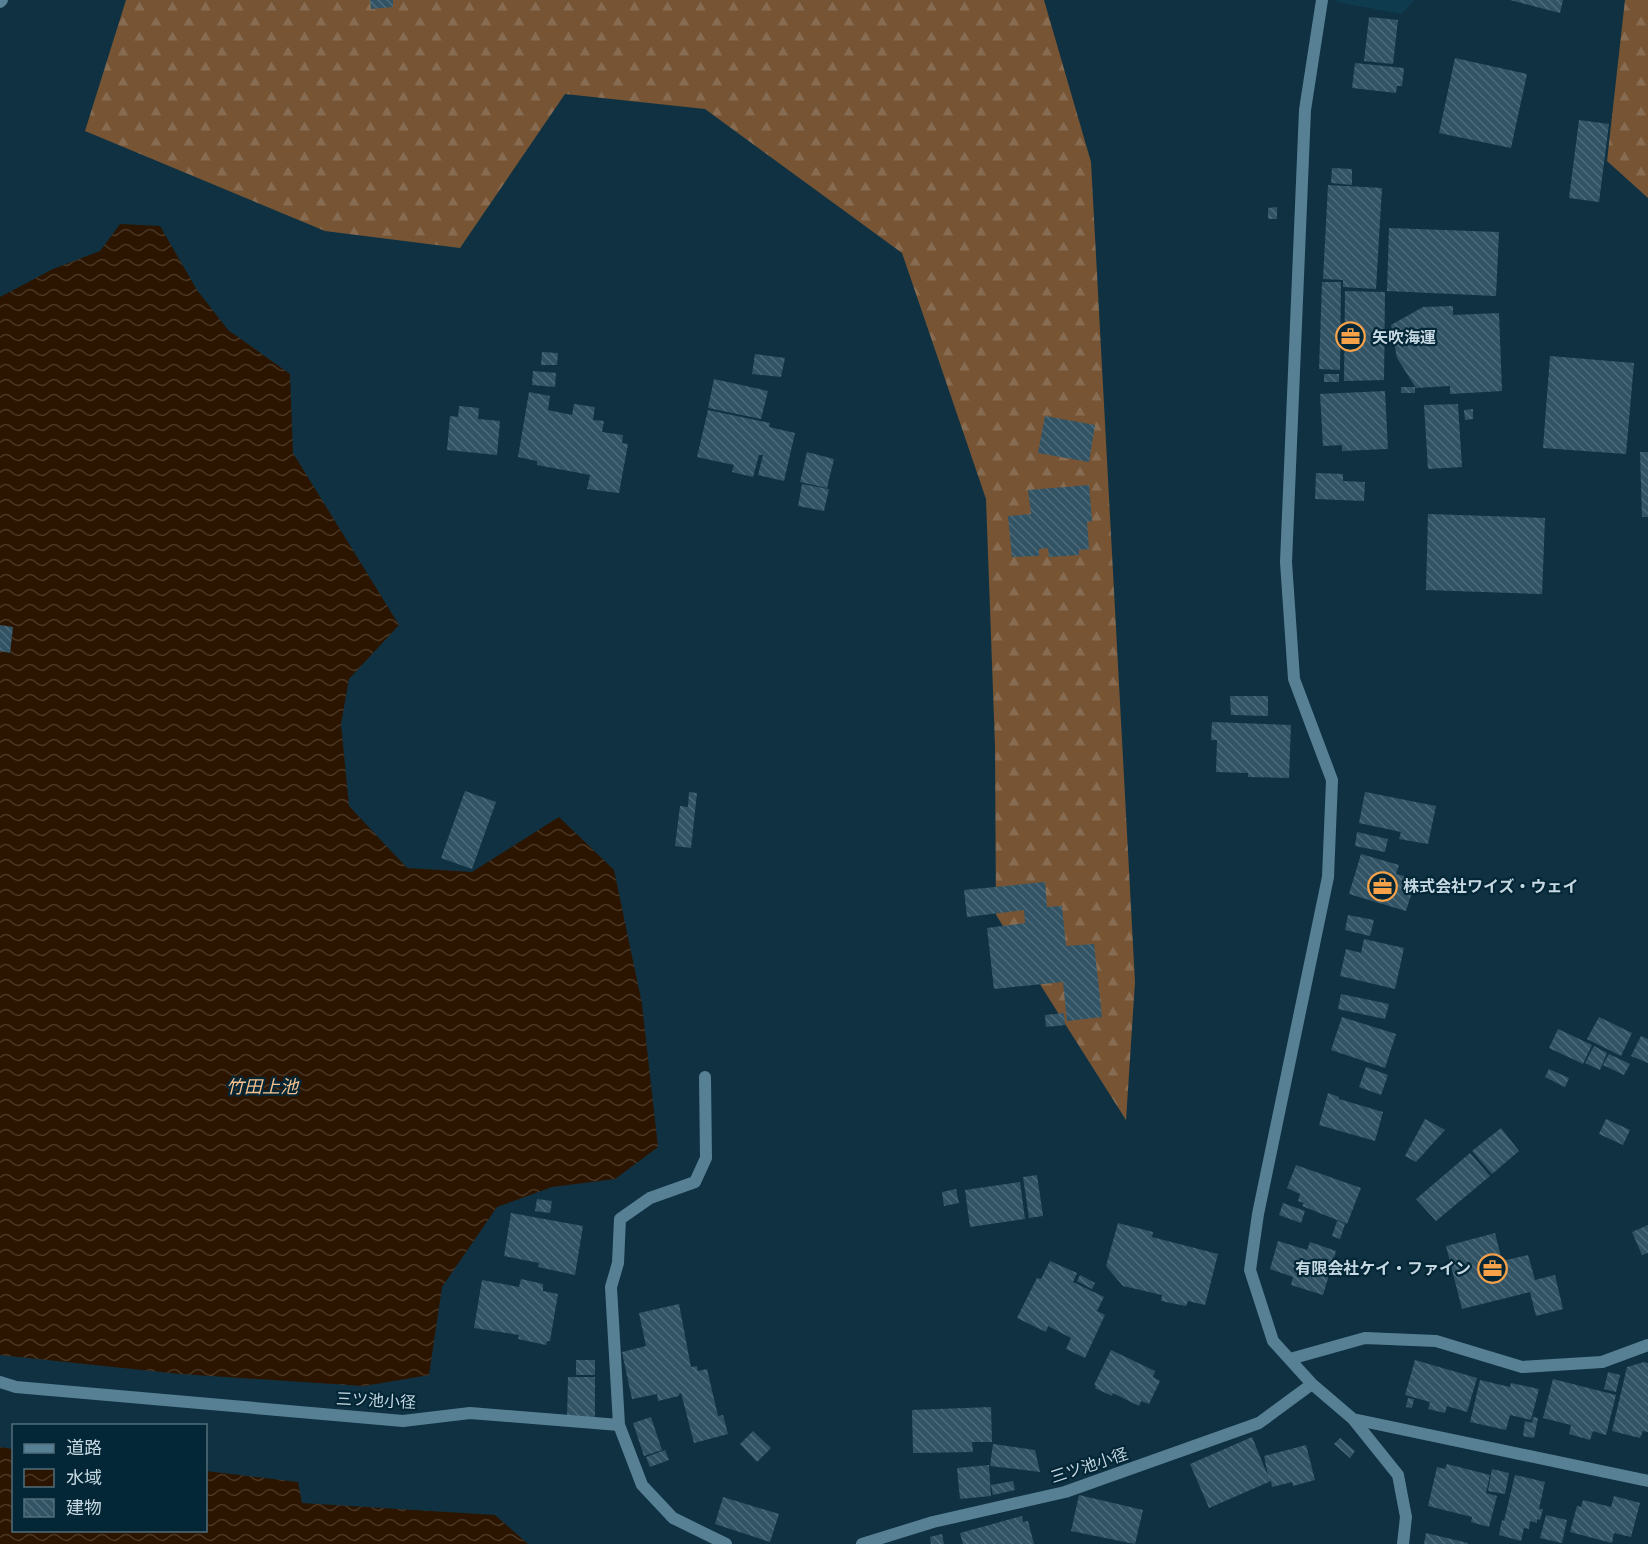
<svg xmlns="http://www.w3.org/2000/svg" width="1648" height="1544" font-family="'Exo 2','Noto Sans JP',sans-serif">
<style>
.built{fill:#0f3b4f}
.forest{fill:url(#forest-firs)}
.water{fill:url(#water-waves)}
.building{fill:url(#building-back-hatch)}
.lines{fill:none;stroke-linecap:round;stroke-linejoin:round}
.minor{stroke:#578095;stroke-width:12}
.labels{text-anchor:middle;stroke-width:4.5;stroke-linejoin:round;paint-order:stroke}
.poi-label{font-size:16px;font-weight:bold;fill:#c6d8e2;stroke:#042737;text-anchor:start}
.street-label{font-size:16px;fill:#c6d8e2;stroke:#042737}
.water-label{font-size:18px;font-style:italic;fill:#f9c08c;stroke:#042737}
</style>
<defs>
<pattern id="forest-firs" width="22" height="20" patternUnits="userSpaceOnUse" patternTransform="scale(1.5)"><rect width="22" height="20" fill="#765434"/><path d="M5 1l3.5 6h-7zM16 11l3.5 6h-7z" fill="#886c51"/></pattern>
<pattern id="water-waves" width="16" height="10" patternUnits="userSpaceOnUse" patternTransform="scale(1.5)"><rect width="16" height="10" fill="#2c1500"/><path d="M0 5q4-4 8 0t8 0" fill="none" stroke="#493625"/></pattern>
<pattern id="building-back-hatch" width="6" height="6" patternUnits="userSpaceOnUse" patternTransform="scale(1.5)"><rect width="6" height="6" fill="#315364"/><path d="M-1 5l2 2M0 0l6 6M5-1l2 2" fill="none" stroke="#4d6b7a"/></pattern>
</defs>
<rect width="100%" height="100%" fill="#0f3141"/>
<path class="built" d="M 1337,0 L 1414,0 L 1402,14 L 1336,2 Z"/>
<path class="forest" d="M 126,0 L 1044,0 L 1091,162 L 1135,982 L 1126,1120 L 996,915 L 995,746 L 986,499 L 902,253 L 705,109 L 565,94 L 460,248 L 325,231 L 85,131 Z
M 1625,0 L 1648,0 L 1648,198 L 1607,161 Z"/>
<path class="water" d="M 120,224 L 160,226 L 197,290 L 228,330 L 290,374 L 293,453 L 399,625 L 349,679 L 341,724 L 349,806 L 407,868 L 472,872 L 559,817 L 614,870 L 642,1004 L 658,1147 L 615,1179 L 552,1187 L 497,1207 L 442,1287 L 429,1375 L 364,1386 L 180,1374 L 0,1355 L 0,297 L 53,269 L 100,251 Z
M 0,1447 L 13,1449 L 14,1530 L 206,1530 L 206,1471 L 298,1482 L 302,1503 L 495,1515 L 528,1544 L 0,1544 Z"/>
<path class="building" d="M 370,0 L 393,0 L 393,7 L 371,9 Z
M 1510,0 L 1563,0 L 1560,13 Z
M 1369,17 L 1398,20 L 1393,64 L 1364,61 Z
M 1455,58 L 1527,74 L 1511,148 L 1439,133 Z
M 1355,63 L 1404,68 L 1402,86 L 1397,86 L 1396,93 L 1352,88 Z
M 1579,120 L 1609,124 L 1599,202 L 1569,198 Z
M 1332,168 L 1352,169 L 1352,185 L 1331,183 Z
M 1328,185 L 1382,188 L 1376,289 L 1343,287 L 1343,280 L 1323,279 Z
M 1277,207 L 1277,219 L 1268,219 L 1268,208 Z
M 1389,228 L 1499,232 L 1496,296 L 1387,291 Z
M 1322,282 L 1341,282 L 1340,370 L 1319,369 Z
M 1345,291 L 1385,292 L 1384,380 L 1344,381 Z
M 1453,306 L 1453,315 L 1499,313 L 1502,391 L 1450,394 L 1450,386 L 1416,388 L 1397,358 L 1391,325 L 1423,307 Z
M 542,352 L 558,353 L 557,365 L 541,365 Z
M 755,354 L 785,358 L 781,377 L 752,374 Z
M 1550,356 L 1634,363 L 1626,454 L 1543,448 Z
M 533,371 L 556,373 L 555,387 L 532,385 Z
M 1324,374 L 1339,374 L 1339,382 L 1324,382 Z
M 714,379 L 768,391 L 761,419 L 708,408 Z
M 1401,387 L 1415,387 L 1415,393 L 1401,393 Z
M 1385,391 L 1388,449 L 1342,451 L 1342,445 L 1323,446 L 1320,394 Z
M 529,392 L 550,396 L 548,410 L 572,415 L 574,404 L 595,407 L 593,420 L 604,421 L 602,432 L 623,435 L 622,443 L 628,444 L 619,493 L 587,489 L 590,475 L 537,465 L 537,461 L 518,457 Z
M 1458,404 L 1462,467 L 1428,469 L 1424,405 Z
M 459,406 L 479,408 L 478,419 L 500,421 L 497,455 L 447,450 L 450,416 L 458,417 Z
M 1473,409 L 1473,419 L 1465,420 L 1464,410 Z
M 708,410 L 770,423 L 769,427 L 795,433 L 784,481 L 758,475 L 763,455 L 759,455 L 753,477 L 732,472 L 734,465 L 697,457 Z
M 1045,416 L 1095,425 L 1089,462 L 1038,453 Z
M 807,452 L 834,459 L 827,488 L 800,482 Z
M 1640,452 L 1648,452 L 1648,517 L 1642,517 Z
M 1316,473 L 1343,474 L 1343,481 L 1365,482 L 1364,501 L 1315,499 Z
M 802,484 L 829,489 L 824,511 L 798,506 Z
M 1089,485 L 1092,521 L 1087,522 L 1089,549 L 1079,550 L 1079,555 L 1049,557 L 1048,548 L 1039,549 L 1039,556 L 1012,557 L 1008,516 L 1031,514 L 1028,490 Z
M 1428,514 L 1545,518 L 1542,594 L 1426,590 Z
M 0,625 L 13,627 L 10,653 L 0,651 Z
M 1230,696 L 1268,696 L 1268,716 L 1231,715 Z
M 1212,722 L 1291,725 L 1289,778 L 1248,777 L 1248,773 L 1216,772 L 1217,740 L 1211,740 Z
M 465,791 L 496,802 L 472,869 L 441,858 Z
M 689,792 L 697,793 L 691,848 L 675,846 L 680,806 L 688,807 Z
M 1365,792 L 1436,806 L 1428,844 L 1399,839 L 1401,832 L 1359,823 Z
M 1357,832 L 1388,839 L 1385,852 L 1355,846 Z
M 1361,854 L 1399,865 L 1396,874 L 1416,879 L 1406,911 L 1349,894 Z
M 1045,882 L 1047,907 L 1062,906 L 1066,946 L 1094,944 L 1102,1017 L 1067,1021 L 1063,982 L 994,989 L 987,928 L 1025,923 L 1024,910 L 967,917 L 964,890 Z
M 1348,915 L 1374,920 L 1370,936 L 1345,930 Z
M 1364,939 L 1404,948 L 1395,989 L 1340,976 L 1346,949 L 1361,953 Z
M 1341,994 L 1389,1004 L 1385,1019 L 1338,1009 Z
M 1064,1013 L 1065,1025 L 1046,1027 L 1045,1015 Z
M 1342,1017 L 1396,1034 L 1385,1068 L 1331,1050 Z
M 1599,1017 L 1632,1033 L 1621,1056 L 1587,1039 Z
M 1558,1029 L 1592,1045 L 1583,1064 L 1549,1048 Z
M 1641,1036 L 1648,1039 L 1648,1063 L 1631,1056 Z
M 1594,1046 L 1607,1053 L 1600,1070 L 1585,1063 Z
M 1609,1054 L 1630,1064 L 1624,1075 L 1603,1065 Z
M 1366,1067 L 1388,1075 L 1381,1095 L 1359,1087 Z
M 1549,1069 L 1569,1078 L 1565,1087 L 1545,1077 Z
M 1328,1093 L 1339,1097 L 1339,1099 L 1383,1112 L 1375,1141 L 1319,1125 Z
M 1425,1119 L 1445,1130 L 1416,1162 L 1405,1156 Z
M 1606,1119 L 1630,1130 L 1623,1145 L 1599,1134 Z
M 1501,1128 L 1519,1151 L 1492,1174 L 1472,1151 Z
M 1470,1153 L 1490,1176 L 1436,1221 L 1416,1199 Z
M 1296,1165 L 1361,1188 L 1347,1224 L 1302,1206 L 1304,1203 L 1298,1201 L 1300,1194 L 1287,1188 Z
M 1037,1175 L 1043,1216 L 1029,1218 L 1023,1177 Z
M 1020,1182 L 1025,1219 L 970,1227 L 965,1190 Z
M 956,1189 L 959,1203 L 944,1206 L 942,1192 Z
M 537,1199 L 552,1201 L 550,1213 L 535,1211 Z
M 1283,1203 L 1305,1211 L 1301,1223 L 1279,1215 Z
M 511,1213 L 583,1226 L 575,1275 L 538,1267 L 539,1263 L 504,1256 Z
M 1337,1221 L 1345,1224 L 1340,1239 L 1332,1236 Z
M 1118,1223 L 1153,1232 L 1152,1237 L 1218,1254 L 1205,1305 L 1188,1301 L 1186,1306 L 1161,1301 L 1162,1295 L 1123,1286 L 1106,1266 Z
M 1648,1225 L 1648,1253 L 1642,1255 L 1632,1232 Z
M 1495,1233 L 1502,1261 L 1528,1255 L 1535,1280 L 1555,1275 L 1563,1309 L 1536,1316 L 1530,1292 L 1462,1309 L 1446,1246 Z
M 1278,1241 L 1307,1250 L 1310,1242 L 1336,1251 L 1323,1295 L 1291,1285 L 1293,1277 L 1270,1269 Z
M 1050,1261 L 1077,1273 L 1073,1282 L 1104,1297 L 1097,1311 L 1105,1315 L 1085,1358 L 1066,1349 L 1071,1338 L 1048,1326 L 1046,1332 L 1017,1318 L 1037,1278 L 1041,1279 Z
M 1080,1275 L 1095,1283 L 1092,1289 L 1077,1281 Z
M 521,1279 L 543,1284 L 543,1291 L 558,1294 L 550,1341 L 547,1341 L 546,1345 L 518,1339 L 519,1335 L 474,1328 L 482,1280 L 519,1287 Z
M 679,1304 L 691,1367 L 697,1366 L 698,1371 L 707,1369 L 718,1416 L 723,1415 L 728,1434 L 694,1443 L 681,1393 L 679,1394 L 679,1396 L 658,1401 L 657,1394 L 632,1399 L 622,1352 L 646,1346 L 639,1313 Z
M 1111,1350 L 1155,1371 L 1153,1377 L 1160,1381 L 1149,1404 L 1141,1401 L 1139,1406 L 1113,1393 L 1112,1396 L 1095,1388 L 1096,1386 L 1094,1385 Z
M 576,1360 L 595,1360 L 595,1375 L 576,1375 Z
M 1415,1360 L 1477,1378 L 1467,1412 L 1447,1406 L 1445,1413 L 1428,1409 L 1430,1402 L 1405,1395 Z
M 1644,1362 L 1648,1363 L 1648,1432 L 1643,1431 L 1640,1438 L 1612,1431 L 1627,1367 Z
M 1608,1372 L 1620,1375 L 1616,1392 L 1604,1389 Z
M 568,1377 L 595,1377 L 595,1418 L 567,1418 Z
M 1553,1379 L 1616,1395 L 1606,1435 L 1593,1431 L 1590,1440 L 1569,1434 L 1571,1425 L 1543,1418 Z
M 1480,1380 L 1510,1387 L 1511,1383 L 1539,1389 L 1531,1420 L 1510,1415 L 1506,1430 L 1470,1422 Z
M 1408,1398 L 1414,1399 L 1412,1408 L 1406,1407 Z
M 991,1407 L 992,1442 L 972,1442 L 973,1452 L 913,1453 L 912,1410 Z
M 651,1417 L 662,1450 L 644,1456 L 633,1423 Z
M 1533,1417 L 1538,1418 L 1534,1438 L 1523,1436 L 1525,1421 L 1532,1423 Z
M 753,1431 L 771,1448 L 757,1462 L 740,1444 Z
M 1252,1437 L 1268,1476 L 1264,1456 L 1306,1445 L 1315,1480 L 1293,1486 L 1292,1482 L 1272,1487 L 1271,1481 L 1209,1508 L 1190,1464 Z
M 1340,1438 L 1355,1451 L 1350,1458 L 1334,1444 Z
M 993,1444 L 1035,1450 L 1040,1472 L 990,1466 Z
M 665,1450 L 669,1460 L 650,1467 L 646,1457 Z
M 1447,1464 L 1490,1475 L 1486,1493 L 1497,1496 L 1489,1527 L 1471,1522 L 1472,1517 L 1428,1506 L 1437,1467 L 1445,1469 Z
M 989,1465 L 991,1496 L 960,1499 L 957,1468 Z
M 1492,1469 L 1509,1473 L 1505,1494 L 1488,1491 Z
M 1515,1475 L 1545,1482 L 1539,1509 L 1543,1509 L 1540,1520 L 1537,1519 L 1537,1523 L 1530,1521 L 1529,1529 L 1524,1528 L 1521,1541 L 1499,1535 L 1502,1520 L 1504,1521 Z
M 1013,1481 L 1015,1490 L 993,1495 L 991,1485 Z
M 1079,1495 L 1143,1510 L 1135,1544 L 1071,1531 Z
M 1614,1496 L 1640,1503 L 1631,1537 L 1614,1533 L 1612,1543 L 1570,1532 L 1577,1506 L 1581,1507 L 1583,1500 L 1611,1507 Z
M 723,1497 L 779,1514 L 770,1542 L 715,1524 Z
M 1546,1515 L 1567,1520 L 1562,1543 L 1540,1538 Z
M 1022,1516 L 1023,1522 L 1028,1521 L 1034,1544 L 963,1544 L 960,1533 Z
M 1426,1533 L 1468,1543 L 1468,1544 L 1424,1544 Z
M 942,1534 L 944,1544 L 931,1544 L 930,1537 Z"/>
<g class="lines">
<path class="minor" d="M 1322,0 L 1305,110 L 1286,562 L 1294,679 L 1332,780 L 1328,877 L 1258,1214 L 1250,1270 L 1273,1341 L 1312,1384 L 1353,1419 L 1398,1475 L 1406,1517 L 1403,1544
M 0,2 L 2,0
M 1290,1359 L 1365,1338 L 1436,1341 L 1522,1367 L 1602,1362 L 1648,1345
M 0,1382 L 16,1387 L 403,1421 L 470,1413 L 619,1425 L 642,1485 L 673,1518 L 726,1544
M 1353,1419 L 1648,1481
M 619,1425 L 611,1287 L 618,1263 L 620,1219 L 650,1198 L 695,1182 L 706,1158 L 705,1077
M 862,1544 L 933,1522 L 1065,1492 L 1259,1423 L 1312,1384"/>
</g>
<defs>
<symbol id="office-ring" viewBox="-11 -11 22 22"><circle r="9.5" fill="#042737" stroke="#f7a149" stroke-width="1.5"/><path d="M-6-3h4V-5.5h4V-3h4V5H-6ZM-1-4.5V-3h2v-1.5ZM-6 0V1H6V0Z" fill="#f7a149"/></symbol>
</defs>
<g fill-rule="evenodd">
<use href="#office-ring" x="1334" y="320" width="33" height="33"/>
<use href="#office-ring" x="1366" y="870" width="33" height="33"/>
<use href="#office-ring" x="1476" y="1252" width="33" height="33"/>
</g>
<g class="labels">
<g class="poi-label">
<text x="1372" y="343">矢吹海運</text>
<text x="1403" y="892">株式会社ワイズ・ウェイ</text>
<text x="1471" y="1274" text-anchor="end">有限会社ケイ・ファイン</text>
</g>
<g class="street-label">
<text transform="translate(376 1400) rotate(3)" y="6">三ツ池小径</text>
<text transform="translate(1089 1465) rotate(-18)" y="6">三ツ池小径</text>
</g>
<g class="water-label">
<text x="262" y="1093">竹田上池</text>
</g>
</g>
<rect x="12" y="1424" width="195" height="108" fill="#042737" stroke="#526e7b" stroke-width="1.5"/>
<rect x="24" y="1444" width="30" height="9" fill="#578095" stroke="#526e7b" stroke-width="1.5"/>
<text x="66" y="1454" font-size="18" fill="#c6d8e2">道路</text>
<rect x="24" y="1469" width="30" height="18" fill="url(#water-waves)" stroke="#526e7b" stroke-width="1.5"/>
<text x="66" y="1484" font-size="18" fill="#c6d8e2">水域</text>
<rect x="24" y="1499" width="30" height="18" fill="url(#building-back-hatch)" stroke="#526e7b" stroke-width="1.5"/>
<text x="66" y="1514" font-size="18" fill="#c6d8e2">建物</text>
</svg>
